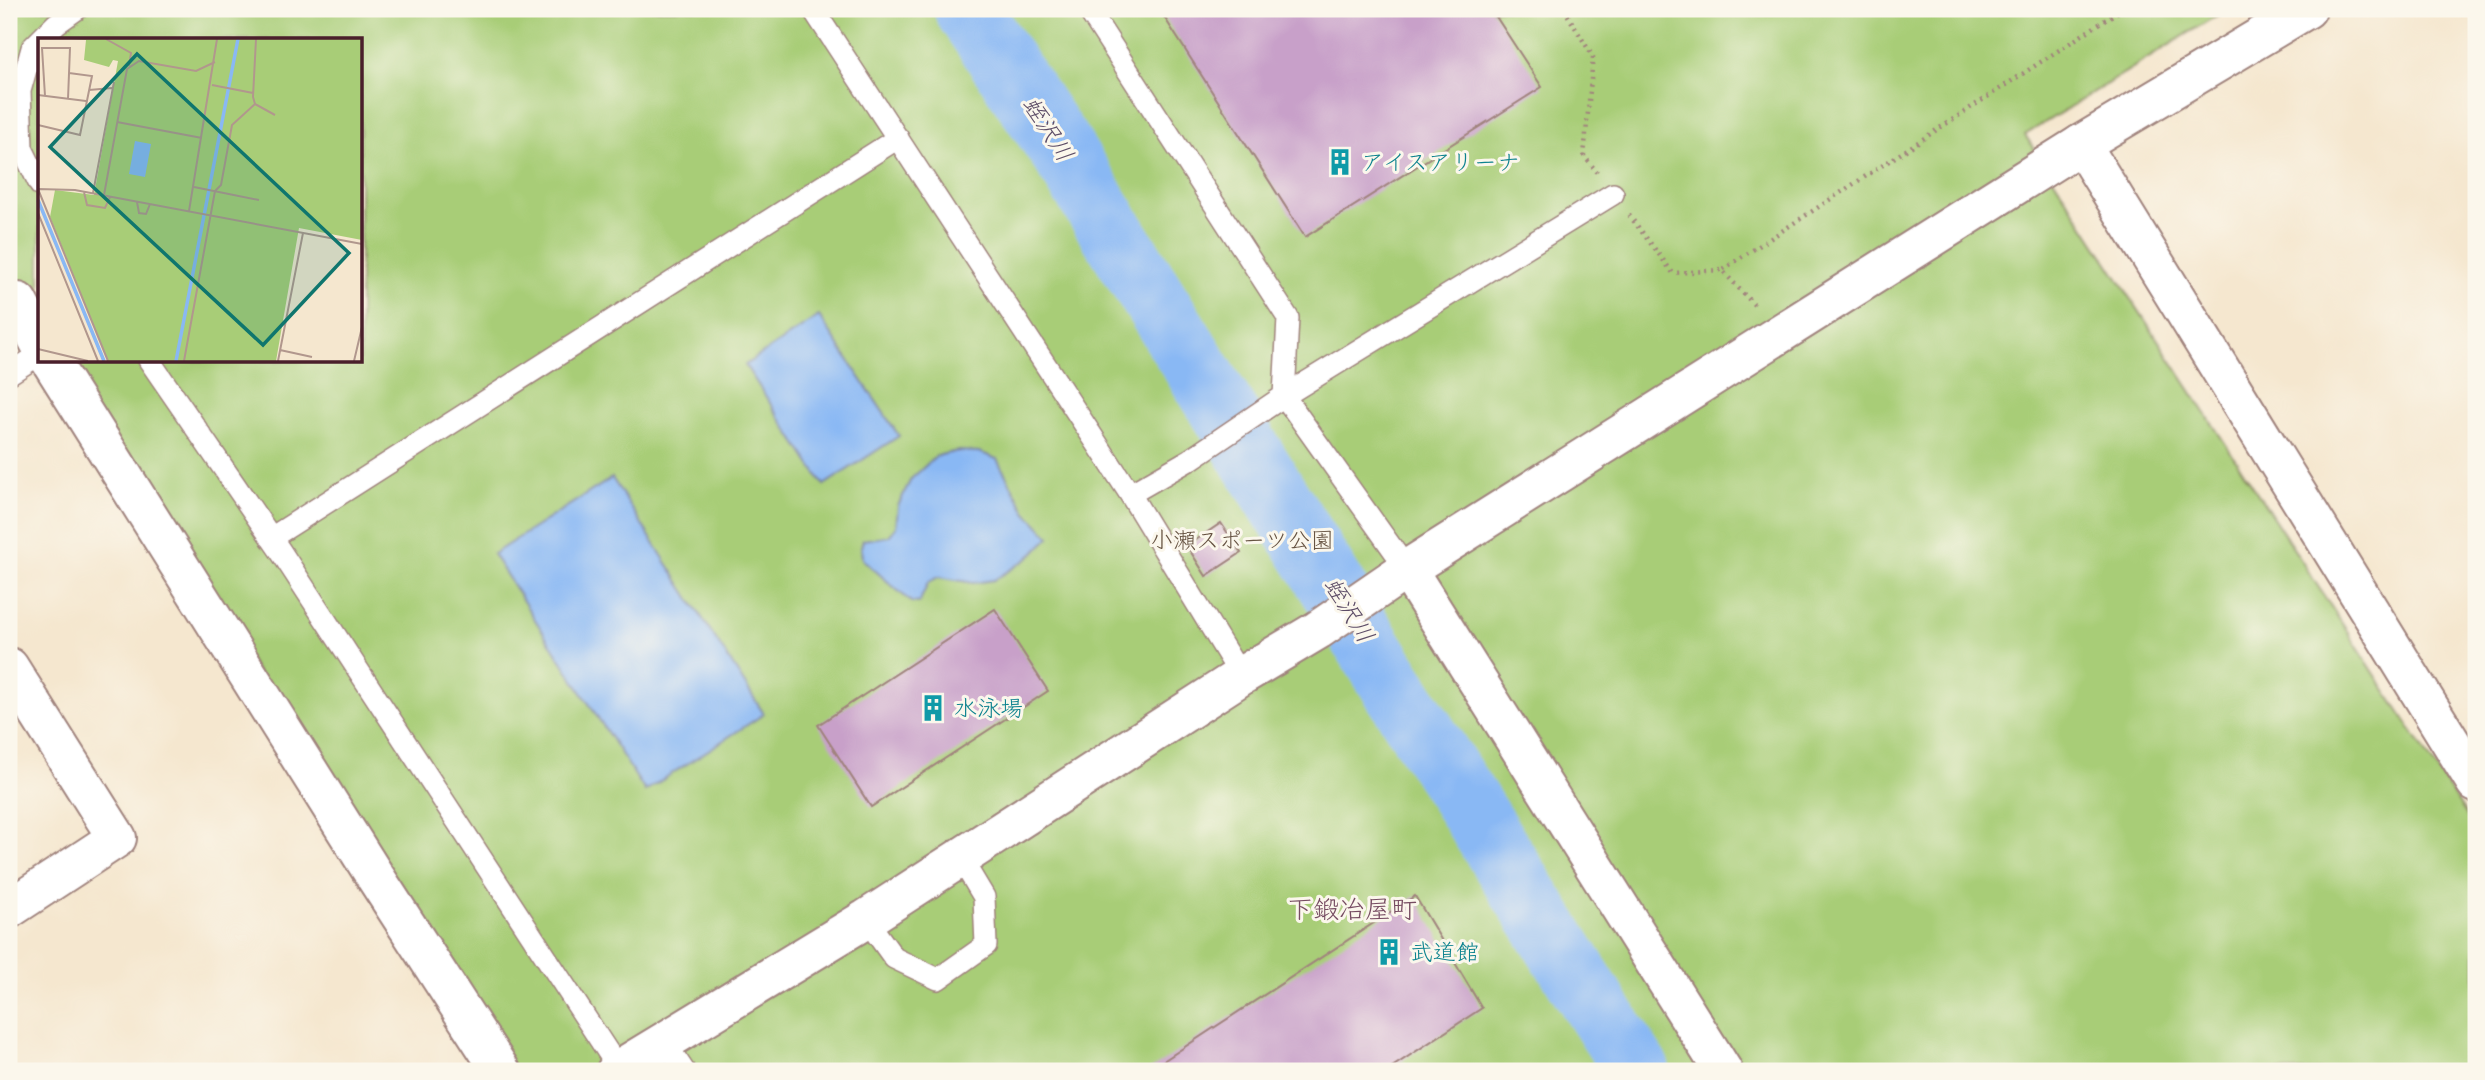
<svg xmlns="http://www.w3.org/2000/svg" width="2485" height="1080" font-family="Sriracha,'Klee One',sans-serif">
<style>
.green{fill:#a8cd77;stroke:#797651;stroke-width:2}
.water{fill:#89b8f4;stroke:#6a6c90;stroke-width:2}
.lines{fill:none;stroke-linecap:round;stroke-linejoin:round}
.river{stroke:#89b8f4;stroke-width:66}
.building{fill:#c8a0c9}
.service-casing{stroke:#a0837d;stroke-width:24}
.minor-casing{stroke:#a0837d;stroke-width:42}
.tertiary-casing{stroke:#a0837d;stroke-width:42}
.path{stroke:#a0837d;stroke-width:4.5;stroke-dasharray:2 5;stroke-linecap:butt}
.service{stroke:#fff;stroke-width:21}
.minor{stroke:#fff;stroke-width:38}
.tertiary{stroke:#fff;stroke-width:38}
.labels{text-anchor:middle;stroke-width:6;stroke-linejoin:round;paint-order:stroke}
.culture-label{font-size:23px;fill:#0d838f;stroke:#fbf7ec;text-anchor:start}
.park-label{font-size:23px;fill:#665342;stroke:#fbf7ec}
.water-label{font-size:24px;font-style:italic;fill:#5d4d67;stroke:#fbf7ec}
.quarter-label{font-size:26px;fill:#764c62;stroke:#fbf7ec}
.inset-river{fill:none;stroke:#89b8f4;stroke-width:3.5}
.inset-road{fill:none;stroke:#b1978d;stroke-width:2}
.view{fill:#0f766e;fill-opacity:0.15;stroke:#0f766e;stroke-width:3.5}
.inset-edge{fill:none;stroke:#4a1f2b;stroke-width:3.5}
</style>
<rect width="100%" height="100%" fill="#fbf7ec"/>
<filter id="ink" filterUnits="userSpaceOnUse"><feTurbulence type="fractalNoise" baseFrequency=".0143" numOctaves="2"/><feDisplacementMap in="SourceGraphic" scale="14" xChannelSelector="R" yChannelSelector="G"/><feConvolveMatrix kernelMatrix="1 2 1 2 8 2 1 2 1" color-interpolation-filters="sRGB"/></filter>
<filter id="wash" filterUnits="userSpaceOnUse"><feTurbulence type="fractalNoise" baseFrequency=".00686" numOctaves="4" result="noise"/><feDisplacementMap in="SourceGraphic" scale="28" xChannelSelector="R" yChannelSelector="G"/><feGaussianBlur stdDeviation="1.57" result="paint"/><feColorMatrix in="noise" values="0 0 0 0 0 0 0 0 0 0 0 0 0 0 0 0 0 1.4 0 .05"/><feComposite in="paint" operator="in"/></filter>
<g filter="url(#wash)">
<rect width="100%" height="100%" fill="#f5e7cf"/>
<path class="green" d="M 9,9 L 2227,9 L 2025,135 L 2476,830 L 2476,1071 L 515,1071 L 56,361 L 360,360 L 360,40 L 40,40 L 40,336 L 9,287 Z"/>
<path class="water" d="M 819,316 L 899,436 L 824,485 L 745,365 Z
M 958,451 L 979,452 L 997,459 L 1026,512 L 1050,537 L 1027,559 L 994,580 L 974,583 L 938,577 L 928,583 L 919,603 L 911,602 L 862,559 L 861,547 L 863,540 L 889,536 L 896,527 L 898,506 L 911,479 L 936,456 Z
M 612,478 L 764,714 L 645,791 L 493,554 Z"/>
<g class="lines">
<path class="river" d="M 967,9 L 1065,155 L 1408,709 L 1637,1071"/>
</g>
<g id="blocks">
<path class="building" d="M 1159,9 L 1491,9 L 1542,87 L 1305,237 Z
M 1221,523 L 1241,553 L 1206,576 L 1187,546 Z
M 995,609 L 1048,691 L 871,807 L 818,725 Z
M 1415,896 L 1482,1008 L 1386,1071 L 1148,1071 Z"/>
</g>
</g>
<g filter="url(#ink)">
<use href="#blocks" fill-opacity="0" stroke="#a0837d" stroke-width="2"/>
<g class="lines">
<defs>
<path id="service" d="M 813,9 L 1130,494 L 1241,676
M 1088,9 L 1288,318 L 1284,396 L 1407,569
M 40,185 L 22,148 L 20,91 L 32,48 L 56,24 L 77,9
M 149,360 L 281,552 L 619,1069
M 9,374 L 40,354
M 1130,494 L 1191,459 L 1284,396 L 1613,194
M 271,538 L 898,138
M 866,919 L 894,958 L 938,979 L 986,945 L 984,897 L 960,857
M 665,1043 L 684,1071"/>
<path id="minor" d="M 2081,144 L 2476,783
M 18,302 L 40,344
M 50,360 L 376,878 L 501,1071
M 1407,569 L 1723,1071
M 9,667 L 117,838 L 9,909"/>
<path id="tertiary" d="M 616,1071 L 866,919 L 1241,676 L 1318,630 L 1407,569 L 2081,144 L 2307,9"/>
</defs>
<use href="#service" class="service-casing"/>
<use href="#minor" class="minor-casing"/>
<use href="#tertiary" class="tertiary-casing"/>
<path class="path" d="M 1564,9 L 1593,57 L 1584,156 L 1597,172
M 1629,215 L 1673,273 L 1722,270
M 1754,305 L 1722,270 L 2122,9"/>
<use href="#service" class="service"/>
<use href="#minor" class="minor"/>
<use href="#tertiary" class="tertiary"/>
</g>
</g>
<defs>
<symbol id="building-bare" viewBox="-9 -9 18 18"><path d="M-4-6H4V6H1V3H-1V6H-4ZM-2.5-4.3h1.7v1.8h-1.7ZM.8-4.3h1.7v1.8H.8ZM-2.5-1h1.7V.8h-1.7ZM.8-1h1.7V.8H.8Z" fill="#0f9aa8" stroke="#fbf7ec" stroke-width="2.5" paint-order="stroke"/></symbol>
</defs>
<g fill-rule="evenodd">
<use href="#building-bare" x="1321" y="143" width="38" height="38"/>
<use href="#building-bare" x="914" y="689" width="38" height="38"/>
<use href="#building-bare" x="1370" y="933" width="38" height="38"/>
</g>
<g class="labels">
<g class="culture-label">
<text x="1361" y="170">アイスアリーナ</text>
<text x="954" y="716">水泳場</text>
<text x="1410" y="960">武道館</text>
</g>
<g class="park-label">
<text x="1242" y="548">小瀬スポーツ公園</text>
</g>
<g class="water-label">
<text transform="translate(1048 129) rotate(57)" y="8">蛭沢川</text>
<text transform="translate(1349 610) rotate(58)" y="8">蛭沢川</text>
</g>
<g class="quarter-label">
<text x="1352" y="918">下鍛冶屋町</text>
</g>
</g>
<g transform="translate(38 38)">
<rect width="324" height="324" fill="#f5e7cf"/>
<path d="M 33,1 L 324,1 L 324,202 L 261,190 L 238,323 L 70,323 L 12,179 L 17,152 L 56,157 L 80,23 L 75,22 L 71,29 L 46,22 L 48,2 Z" fill="#a8cd77"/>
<path d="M 97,103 L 113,106 L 107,139 L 91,136 Z" fill="#89b8f4"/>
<path class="inset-river" d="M 0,162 L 66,323M 138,323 L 200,1"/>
<path class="inset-road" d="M 68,1 L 93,15 L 91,28M 218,1 L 215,59 L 217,66 L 237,77M 174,47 L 215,55M 51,52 L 74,50M 0,57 L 48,63M 7,58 L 4,10 L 32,10 L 30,61M 79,84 L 164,100M 0,87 L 42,97 L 54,38 L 31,35M 156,149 L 221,162M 0,151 L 37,152 L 324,206M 0,151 L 70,323M 46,154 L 49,167 L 67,170 L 72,159M 55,155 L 76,44M 66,157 L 89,31 L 101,23 L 158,33 L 177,24M 99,164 L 101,175 L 108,176 L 112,166M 151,173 L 179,1M 0,175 L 60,323M 0,311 L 50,323M 242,312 L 274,319M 146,323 L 177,153 L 183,147 L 194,87 L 217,66M 240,323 L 265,195M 316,323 L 324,289"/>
<path class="view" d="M 99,16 L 311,215 L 225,307 L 12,109 Z"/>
<rect width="324" height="324" class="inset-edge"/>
</g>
<rect width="2485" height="1080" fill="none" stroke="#fbf7ec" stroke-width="35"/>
</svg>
